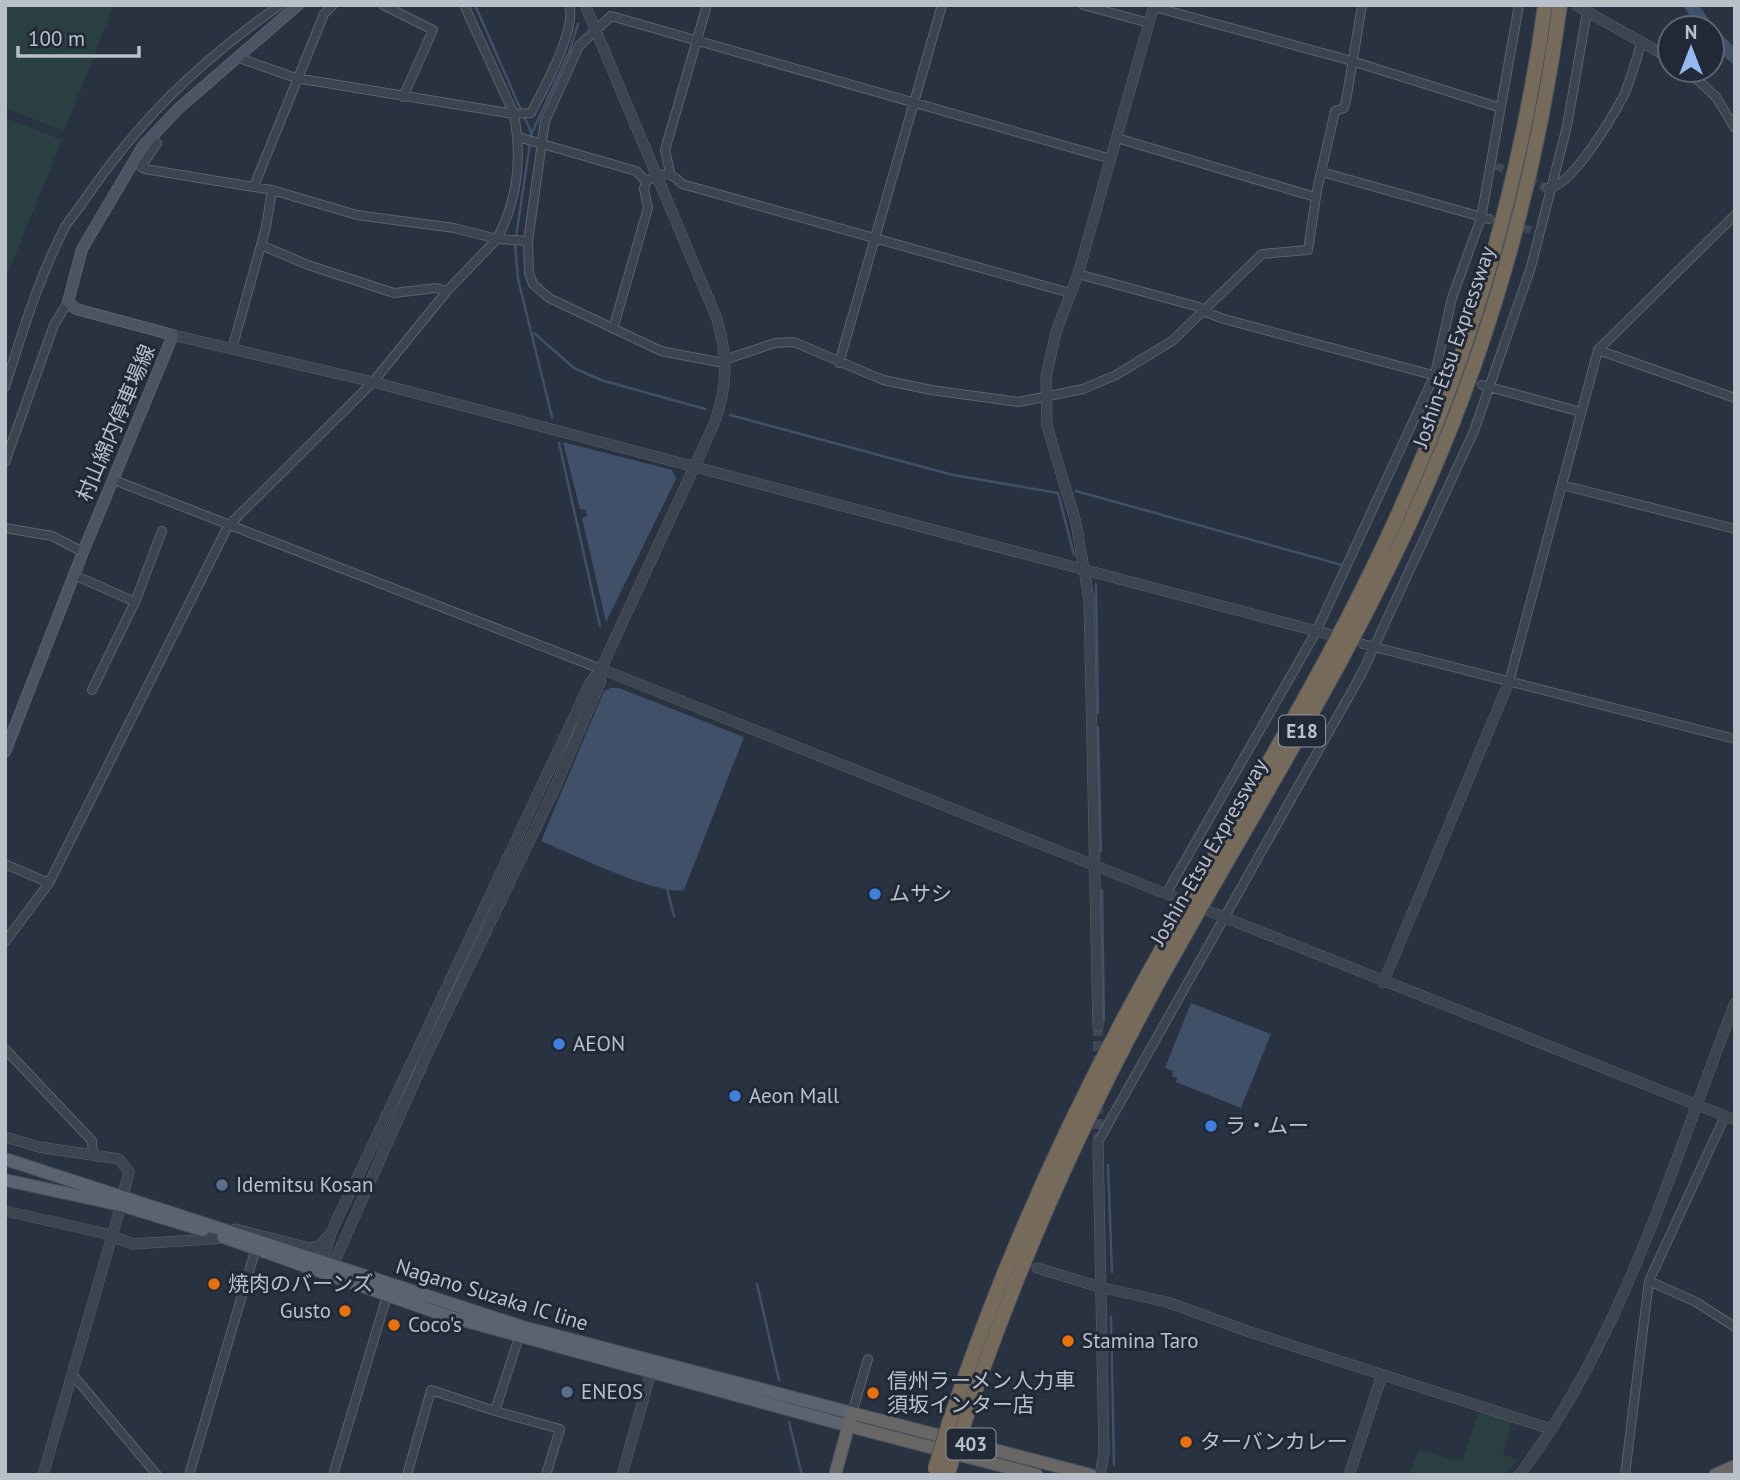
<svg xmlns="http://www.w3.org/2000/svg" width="1740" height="1480" font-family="'PT Sans','Noto Sans JP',sans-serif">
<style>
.green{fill:#2a3f41}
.water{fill:#3f5068}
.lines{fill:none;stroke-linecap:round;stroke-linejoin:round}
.stream{stroke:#3f5068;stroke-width:2.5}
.river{stroke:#3f5068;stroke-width:14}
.minor-tunnel{stroke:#3e4755;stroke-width:8;stroke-dasharray:8 4;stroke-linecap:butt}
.tertiary-tunnel{stroke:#3e4755;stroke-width:10;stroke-dasharray:10 5;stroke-linecap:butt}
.minor-casing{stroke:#5a626e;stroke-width:10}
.tertiary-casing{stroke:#5a626e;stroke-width:11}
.secondary-casing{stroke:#5a626e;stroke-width:12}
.primary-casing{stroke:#464d5a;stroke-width:14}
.trunk-casing{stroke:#474f5b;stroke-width:14}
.motorway-casing{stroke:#474f5b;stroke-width:16}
.minor{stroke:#3c4450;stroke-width:8}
.tertiary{stroke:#3c4450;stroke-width:10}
.secondary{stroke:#4b5463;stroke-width:10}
.primary{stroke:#5b6370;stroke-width:12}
.trunk{stroke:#686765;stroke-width:12}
.motorway{stroke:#766b5a;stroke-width:14}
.motorway-bridge-casing{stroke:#474f5b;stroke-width:16;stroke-linecap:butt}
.motorway-bridge{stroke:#766b5a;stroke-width:14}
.shop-dot{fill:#3f7fe0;stroke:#212936;stroke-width:2.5}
.service-dot{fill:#5c6f8a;stroke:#212936;stroke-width:2.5}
.food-dot{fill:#e8710a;stroke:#212936;stroke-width:2.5}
.labels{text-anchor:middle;stroke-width:6;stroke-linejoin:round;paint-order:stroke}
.shield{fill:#212936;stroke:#8b939e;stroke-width:2}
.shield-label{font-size:19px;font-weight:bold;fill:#b9c0ca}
.street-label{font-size:21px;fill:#b9c0ca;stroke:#212936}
.poi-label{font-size:21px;fill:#b9c0ca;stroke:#212936;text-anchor:start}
</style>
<rect width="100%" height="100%" fill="#283240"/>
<path class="green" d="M 5,5 L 114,5 L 64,131 L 5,108 Z
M 5,118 L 62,140 L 5,281 Z
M 1479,1411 L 1512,1421 L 1503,1454 L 1518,1460 L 1505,1475 L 1409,1475 L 1419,1450 L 1462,1462 Z"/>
<path class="water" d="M 563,442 L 672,470 L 676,479 L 606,622 L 582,518 L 587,516 L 586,510 L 580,509 Z
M 611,688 L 619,688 L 744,737 L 684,890 C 658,896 570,853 541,841 L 604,691 Z
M 1191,1003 L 1271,1034 L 1241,1108 L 1176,1082 L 1177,1078 L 1172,1076 L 1173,1071 L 1165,1068 Z"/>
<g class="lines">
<path class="stream" d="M 475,5 L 521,110
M 524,116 L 531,132
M 530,137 L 570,50 L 578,24
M 516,237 L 530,143
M 515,244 L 518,279 L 552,417
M 534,333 L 574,368 L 601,380 L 705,409
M 730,415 L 953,475 L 1058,493 L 1074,555
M 559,443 L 600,626
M 1076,491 L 1342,565
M 1096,584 L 1098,713
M 1098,728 L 1101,851
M 667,889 L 674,916
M 1102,890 L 1104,1021
M 1108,1165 L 1112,1272
M 757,1284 L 779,1380
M 1111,1317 L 1114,1465
M 789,1422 L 802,1475"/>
<path class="river" d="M 1691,5 L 1706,28
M 1712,35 L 1735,57"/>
<path class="minor-tunnel" d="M 1496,166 L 1547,188
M 1512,225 L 1531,230"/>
<path class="tertiary-tunnel" d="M 1098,1026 L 1098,1064
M 1098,1104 L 1098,1142"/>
<defs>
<path id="minor" d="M 383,5 L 433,30 L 403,97
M 464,5 L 514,114
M 1083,5 L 1149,23
M 1154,7 L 1352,61 L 1501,108
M 1659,52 L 1670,59
M 239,58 L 296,78 L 514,114
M 1687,70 L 1716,97 L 1735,128
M 518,137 L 636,171 L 646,181 C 663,174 668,169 682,184 L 1070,293
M 1117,138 L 1315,197
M 1111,159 L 611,16 L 579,46 L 545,121 L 528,241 L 529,273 L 533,284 L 549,298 L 661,351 L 718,362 L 775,343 L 794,342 L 883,380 L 931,390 L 1019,402 L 1083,389 L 1116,375 L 1172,341 L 1262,254 L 1308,250 L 1317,190 L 1335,111 L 1344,108 L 1346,101 L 1362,5
M 670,172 L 665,150 L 707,5
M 1322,172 L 1489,219
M 254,186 L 324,14 L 333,5
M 1547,188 C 1570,190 1613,116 1624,95 C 1631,79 1636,61 1641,44
M 528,241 L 497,239 C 518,199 522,159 514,114 L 531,113 C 542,91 578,28 569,5
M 261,245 L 308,265 L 394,293 L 436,288 L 447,291
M 1078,274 L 1199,307 L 1205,312 L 1224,319 L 1440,377
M 613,329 L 648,208 L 644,189 L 646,181
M 232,349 L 266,227 L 272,190
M 1598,350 L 1735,398
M 839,363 L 942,5
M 1482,385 L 1581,412
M 5,387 C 22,333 39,277 65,227 C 70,219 76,212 81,205 C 139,120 196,64 280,5
M 5,462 L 54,325 L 68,302
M 114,480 L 601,669
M 1562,485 L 1735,529
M 5,528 L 52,536 L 83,552
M 74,575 L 135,602 L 92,690
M 135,602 L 162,531
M 1363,644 L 1735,739
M 1509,682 L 1598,350 L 1735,215
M 5,864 L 49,883
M 1166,894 L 1316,632 L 1435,374 L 1452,298 L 1481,218 L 1519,5
M 5,942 L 49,883 L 228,526 L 373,382 L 447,291 L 497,239 L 454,228 L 357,215 L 272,190 L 145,169 L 141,167 L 157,143 L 152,137
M 5,1049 L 92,1141 L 93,1154
M 1098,1142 L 1362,673 L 1474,431 L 1531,267 L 1567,126 L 1587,12
M 1649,1281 L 1696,1302 L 1735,1327
M 519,1337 L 495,1411 L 560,1429 L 546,1475
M 72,1374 L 157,1475
M 852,1413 L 868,1359
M 189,1475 L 256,1248
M 333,1475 L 387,1296
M 407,1475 L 431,1390 L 495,1411
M 1625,1475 L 1649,1281 L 1725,1116"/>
<path id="tertiary" d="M 585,5 L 717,319 C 728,357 728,387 714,424 L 601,669 L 1179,899
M 1577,6 L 1659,52
M 173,335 L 373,382 L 1328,634
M 601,669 L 600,683 L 554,790 L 427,1054 L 333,1265 L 322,1273 C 323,1239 346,1203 360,1172 L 590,683 Z
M 1211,912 L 1735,1120
M 1383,983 L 1509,682
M 1098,1026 L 1089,599 L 1076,523 L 1047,426 L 1046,377 L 1056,332 L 1078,274 L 1154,5
M 5,1137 L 39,1147 L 119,1159 L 129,1172 L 123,1195
M 1098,1142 L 1104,1452 L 1100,1475
M 5,1211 L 103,1233 L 133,1244 L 226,1238
M 235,1229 L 309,1248 L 319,1246 L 331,1233
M 1037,1268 L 1103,1288 L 1167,1302 L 1247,1331 L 1551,1429
M 43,1475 L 121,1205
M 622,1475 L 651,1372
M 1349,1475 L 1382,1375
M 1519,1475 C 1623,1340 1673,1161 1735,1003"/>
<path id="secondary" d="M 5,752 L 83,552 L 173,335 L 76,309 L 68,302 L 82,249 L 143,146 L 178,109 L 298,5"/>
<path id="primary" d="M 5,1159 L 523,1327 L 852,1413
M 5,1180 L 121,1205 L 203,1230
M 223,1237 L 444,1315 L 849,1426"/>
<path id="trunk" d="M 849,1426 L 1037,1475
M 835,1475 L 852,1413 L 1091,1475
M 1715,1475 L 1735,1466"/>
<path id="motorway" d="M 949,1423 C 1000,1270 1065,1124 1143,983 C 1229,826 1326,675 1399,512 C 1472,350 1521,180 1545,5
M 963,1427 C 1013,1276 1077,1132 1153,992 C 1247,821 1353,657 1430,478 C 1495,328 1538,167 1560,5"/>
</defs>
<use href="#minor" class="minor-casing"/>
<use href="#tertiary" class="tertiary-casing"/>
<use href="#secondary" class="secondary-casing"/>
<use href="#primary" class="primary-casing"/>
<use href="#trunk" class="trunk-casing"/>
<use href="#motorway" class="motorway-casing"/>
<use href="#minor" class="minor"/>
<use href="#tertiary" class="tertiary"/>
<use href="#secondary" class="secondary"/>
<use href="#primary" class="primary"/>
<use href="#trunk" class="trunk"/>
<use href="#motorway" class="motorway"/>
<defs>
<path id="motorway-bridge" d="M 935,1469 L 949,1423
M 948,1473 L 963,1427"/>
</defs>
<use href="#motorway-bridge" class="motorway-bridge-casing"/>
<use href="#motorway-bridge" class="motorway-bridge"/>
</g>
<g class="shop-dot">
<circle cx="875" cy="894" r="7"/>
<circle cx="559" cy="1044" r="7"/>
<circle cx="735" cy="1096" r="7"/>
<circle cx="1211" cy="1126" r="7"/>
</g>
<g class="service-dot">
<circle cx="222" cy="1185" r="7"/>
<circle cx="567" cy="1392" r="7"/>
</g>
<g class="food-dot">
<circle cx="214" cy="1284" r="7"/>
<circle cx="345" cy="1311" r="7"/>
<circle cx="394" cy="1325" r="7"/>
<circle cx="1068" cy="1341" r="7"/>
<circle cx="873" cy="1393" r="7"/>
<circle cx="1186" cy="1442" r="7"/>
</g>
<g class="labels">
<g class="shield">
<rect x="1279" y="715.5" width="46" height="31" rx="5"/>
<rect x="946.5" y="1428.5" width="49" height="31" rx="5"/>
</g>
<g class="shield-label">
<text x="1302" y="738">E18</text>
<text x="971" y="1451">403</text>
</g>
<g class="street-label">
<text transform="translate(1454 347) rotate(-71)" y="7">Joshin-Etsu Expressway</text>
<text transform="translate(116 423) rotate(-67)" y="7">村山綿内停車場線</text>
<text transform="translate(1209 852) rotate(-60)" y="7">Joshin-Etsu Expressway</text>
<text transform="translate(492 1295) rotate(17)" y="7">Nagano Suzaka IC line</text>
</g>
<g class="poi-label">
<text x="889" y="901">ムサシ</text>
<text x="573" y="1051">AEON</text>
<text x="749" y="1103">Aeon Mall</text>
<text x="1225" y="1133">ラ・ムー</text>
<text x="236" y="1192">Idemitsu Kosan</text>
<text x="228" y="1291">焼肉のバーンズ</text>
<text x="331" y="1318" text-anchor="end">Gusto</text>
<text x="408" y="1332">Coco's</text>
<text x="1082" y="1348">Stamina Taro</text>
<text x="887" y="1388">信州ラーメン人力車<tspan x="887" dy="24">須坂インター店</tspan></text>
<text x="581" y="1399">ENEOS</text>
<text x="1200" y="1449">ターバンカレー</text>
</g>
</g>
<rect width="1740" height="1480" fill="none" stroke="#b9c0ca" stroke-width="14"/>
<g transform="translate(1691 49)"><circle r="33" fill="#212936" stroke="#5e6571" stroke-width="2"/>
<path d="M0-5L12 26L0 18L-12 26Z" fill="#97b9f2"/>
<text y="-10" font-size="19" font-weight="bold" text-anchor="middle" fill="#b9c0ca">N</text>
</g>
<path d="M18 46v10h121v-10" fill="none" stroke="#b9c0ca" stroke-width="3.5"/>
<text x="28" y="46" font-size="21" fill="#b9c0ca" stroke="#212936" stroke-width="5" paint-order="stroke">100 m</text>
</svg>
